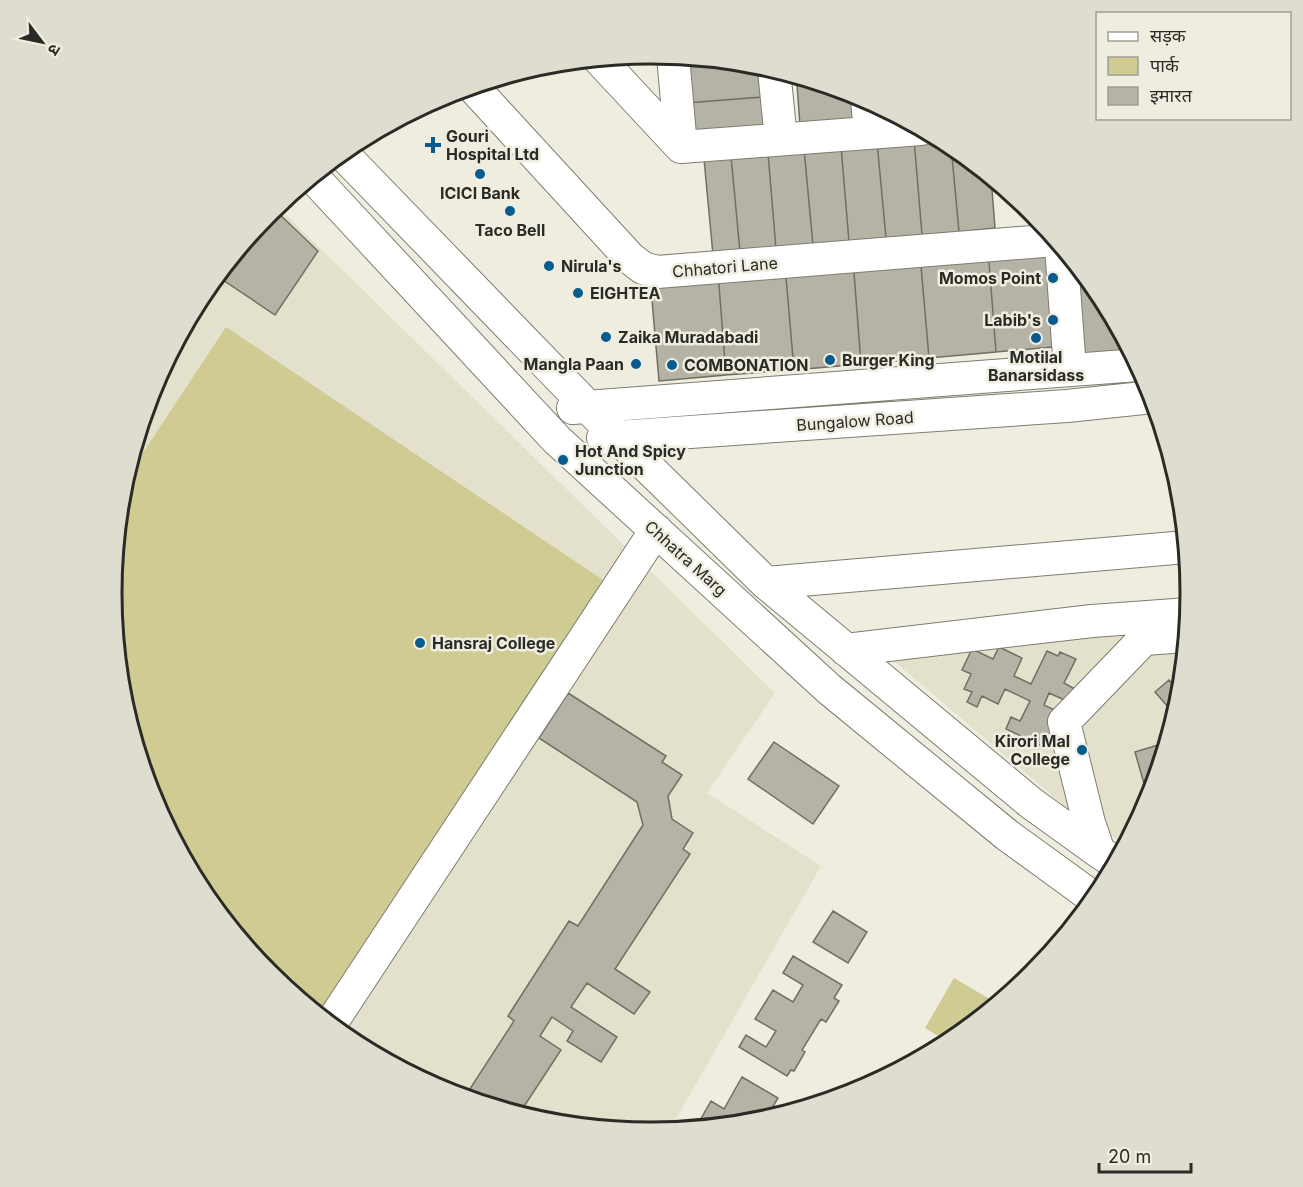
<svg xmlns="http://www.w3.org/2000/svg" width="1303" height="1187" font-family="Inter,'Noto Sans Devanagari',sans-serif">
<style>
.built{fill:#e3e1cc}
.green{fill:#d0ca93}
.building{fill:#b5b3a6;stroke:#706f62;stroke-width:1.5}
.lines{fill:none;stroke-linecap:round;stroke-linejoin:round}
.minor-casing{stroke:#7e7d70;stroke-width:34}
.minor{stroke:#fff;stroke-width:32}
.poi-dot{fill:#085b8d;stroke:#eeeddf;stroke-width:2}
.labels{text-anchor:middle;stroke-width:5;stroke-linejoin:round;paint-order:stroke}
.poi-label{font-size:16px;font-weight:bold;fill:#2b2b26;stroke:#eeeddf;text-anchor:start}
.street-label{font-size:16px;fill:#2b2b26;stroke:#eeeddf}
.rim{fill:none;stroke:#2b2b26;stroke-width:3}
</style>
<rect width="100%" height="100%" fill="#eeeddf"/>
<path class="built" d="M 277,206 L 775,693 L 707,793 L 821,866 L 669,1131 L 651,1133 L 546,1123 L 445,1092 L 351,1042 L 270,975 L 203,893 L 153,800 L 122,698 L 112,593 L 122,488 L 153,387 L 203,293 L 270,212 Z
M 1187,629 L 1181,699 L 1150,800 L 1126,845 L 1074,814 L 882,651 Z"/>
<path class="green" d="M 226,327 L 606,582 L 319,1015 L 270,975 L 203,893 L 153,800 L 122,698 L 112,593 L 122,488 L 125,480 Z
M 954,978 L 998,1004 L 950,1043 L 925,1028 Z"/>
<path class="building" d="M 683,57 L 737,62 L 683,67 Z
M 737,62 L 759,65 L 762,97 L 686,103 L 683,67 Z
M 784,73 L 816,82 L 785,85 Z
M 816,82 L 858,95 L 864,120 L 800,126 L 797,84 Z
M 762,97 L 764,132 L 689,139 L 686,103 Z
M 936,137 L 951,145 L 959,232 L 922,235 L 914,139 Z
M 914,139 L 922,235 L 886,238 L 877,142 Z
M 877,142 L 886,238 L 849,242 L 841,146 Z
M 951,145 L 991,177 L 995,228 L 959,232 Z
M 841,146 L 849,242 L 813,245 L 804,149 Z
M 804,149 L 813,245 L 776,249 L 768,153 Z
M 768,153 L 776,249 L 740,252 L 731,156 Z
M 731,156 L 740,252 L 713,255 L 704,159 Z
M 274,209 L 318,251 L 275,315 L 223,280 L 254,231 Z
M 1055,243 L 1064,346 L 996,352 L 988,249 Z
M 988,249 L 996,352 L 929,358 L 920,255 Z
M 920,255 L 929,358 L 861,364 L 853,260 Z
M 853,260 L 861,364 L 794,370 L 785,266 Z
M 1075,263 L 1100,294 L 1125,341 L 1126,350 L 1084,355 Z
M 785,266 L 794,370 L 726,375 L 718,272 Z
M 718,272 L 726,375 L 659,381 L 650,277 Z
M 216,278 L 222,282 L 152,391 L 203,293 Z
M 999,647 L 1022,658 L 1014,676 L 1031,684 L 1047,651 L 1058,656 L 1060,652 L 1076,659 L 1064,683 L 1075,689 L 1069,702 L 1049,693 L 1044,705 L 1065,715 L 1053,729 L 1044,747 L 1006,729 L 1011,717 L 1020,721 L 1030,701 L 1005,689 L 998,704 L 982,696 L 977,707 L 967,702 L 972,692 L 964,689 L 971,674 L 962,670 L 972,649 L 993,659 Z
M 1183,678 L 1181,699 L 1176,716 L 1155,692 L 1169,680 L 1174,686 Z
M 568,693 L 666,756 L 662,762 L 682,775 L 668,796 L 672,819 L 693,833 L 683,849 L 690,854 L 615,969 L 650,992 L 634,1014 L 587,983 L 571,1007 L 617,1037 L 601,1062 L 567,1041 L 573,1031 L 552,1017 L 540,1036 L 561,1050 L 519,1114 L 464,1098 L 514,1021 L 508,1016 L 569,921 L 578,926 L 643,825 L 637,802 L 539,738 Z
M 774,742 L 839,786 L 813,824 L 748,779 Z
M 1158,745 L 1160,753 L 1165,751 L 1149,801 L 1135,752 Z
M 833,911 L 867,932 L 848,963 L 813,942 Z
M 793,956 L 842,985 L 834,998 L 839,1001 L 826,1022 L 821,1019 L 802,1050 L 805,1052 L 794,1071 L 791,1070 L 787,1076 L 739,1047 L 746,1035 L 766,1047 L 776,1031 L 755,1019 L 773,990 L 793,1002 L 803,985 L 783,973 Z
M 742,1077 L 778,1098 L 765,1120 L 756,1123 L 695,1129 L 711,1101 L 724,1109 Z"/>
<g class="lines">
<defs>
<path id="minor" d="M 673,56 L 681,147
M 599,59 L 681,147 L 921,129
M 774,70 L 781,139
M 473,87 L 630,258 L 643,268 L 657,272 L 1056,240
M 867,100 L 870,132
M 342,153 L 618,438 L 766,583 L 1031,803 L 1099,852 L 1116,863
M 313,177 L 557,440 L 829,689 L 1007,835 L 1095,899
M 1061,247 L 1070,370
M 573,408 L 1138,365
M 603,438 L 1067,406 L 1153,397
M 766,583 L 1186,547
M 846,650 L 1092,621 L 1189,614
M 1099,852 L 1089,823 L 1064,722 L 1144,639 L 1187,636
M 330,1025 L 656,530"/>
</defs>
<use href="#minor" class="minor-casing"/>
<use href="#minor" class="minor"/>
</g>
<g class="poi-dot">
<path d="M430 136h6v6h6v6h-6v6h-6v-6h-6v-6h6z"/>
<circle cx="480" cy="174" r="6"/>
<circle cx="510" cy="211" r="6"/>
<circle cx="549" cy="266" r="6"/>
<circle cx="1053" cy="278" r="6"/>
<circle cx="578" cy="293" r="6"/>
<circle cx="1053" cy="320" r="6"/>
<circle cx="606" cy="337" r="6"/>
<circle cx="1036" cy="338" r="6"/>
<circle cx="830" cy="360" r="6"/>
<circle cx="636" cy="364" r="6"/>
<circle cx="672" cy="365" r="6"/>
<circle cx="563" cy="460" r="6"/>
<circle cx="420" cy="643" r="6"/>
<circle cx="1082" cy="750" r="6"/>
</g>
<g class="labels">
<g class="poi-label">
<text x="446" y="142">Gouri<tspan x="446" dy="18">Hospital Ltd</tspan></text>
<text x="480" y="199" text-anchor="middle">ICICI Bank</text>
<text x="510" y="236" text-anchor="middle">Taco Bell</text>
<text x="561" y="272">Nirula's</text>
<text x="1041" y="284" text-anchor="end">Momos Point</text>
<text x="590" y="299">EIGHTEA</text>
<text x="1041" y="326" text-anchor="end">Labib's</text>
<text x="618" y="343">Zaika Muradabadi</text>
<text x="1036" y="363" text-anchor="middle">Motilal<tspan x="1036" dy="18">Banarsidass</tspan></text>
<text x="842" y="366">Burger King</text>
<text x="624" y="370" text-anchor="end">Mangla Paan</text>
<text x="684" y="371">COMBONATION</text>
<text x="575" y="457">Hot And Spicy<tspan x="575" dy="18">Junction</tspan></text>
<text x="432" y="649">Hansraj College</text>
<text x="1070" y="747" text-anchor="end">Kirori Mal<tspan x="1070" dy="18">College</tspan></text>
</g>
<g class="street-label">
<text transform="translate(725 267) rotate(-5)" y="6">Chhatori Lane</text>
<text transform="translate(855 421) rotate(-4)" y="6">Bungalow Road</text>
<text transform="translate(686 558) rotate(42)" y="6">Chhatra Marg</text>
</g>
</g>
<path d="M0 0H1303V1187H0ZM122 593a529 529 0 1 1 1058 0a529 529 0 1 1-1058 0Z" fill="#deddd0" fill-rule="evenodd"/>
<path class="rim" d="M122 593a529 529 0 1 1 1058 0a529 529 0 1 1-1058 0Z"/>
<rect x="1096" y="12" width="195" height="108" fill="#eeeddf" stroke="#a09f95" stroke-width="1.5"/>
<rect x="1108" y="32" width="30" height="9" fill="#ffffff" stroke="#a09f95" stroke-width="1.5"/>
<text x="1150" y="42" font-size="18" fill="#2b2b26">सड़क</text>
<rect x="1108" y="57" width="30" height="18" fill="#d0ca93" stroke="#a09f95" stroke-width="1.5"/>
<text x="1150" y="72" font-size="18" fill="#2b2b26">पार्क</text>
<rect x="1108" y="87" width="30" height="18" fill="#b5b3a6" stroke="#a09f95" stroke-width="1.5"/>
<text x="1150" y="102" font-size="18" fill="#2b2b26">इमारत</text>
<g transform="translate(42 42) rotate(122)" stroke="#eeeddf" stroke-width="4.5" paint-order="stroke">
<path d="M0-4.5L10 22L0 15L-10 22Z" fill="#2b2b26"/>
<text y="-9" font-size="16" font-weight="bold" text-anchor="middle" fill="#2b2b26">उ</text>
</g>
<path d="M1099 1163v9h92v-9" fill="none" stroke="#2b2b26" stroke-width="3"/>
<text x="1108" y="1163" font-size="18" fill="#2b2b26" stroke="#eeeddf" stroke-width="4.5" paint-order="stroke">20 m</text>
</svg>
